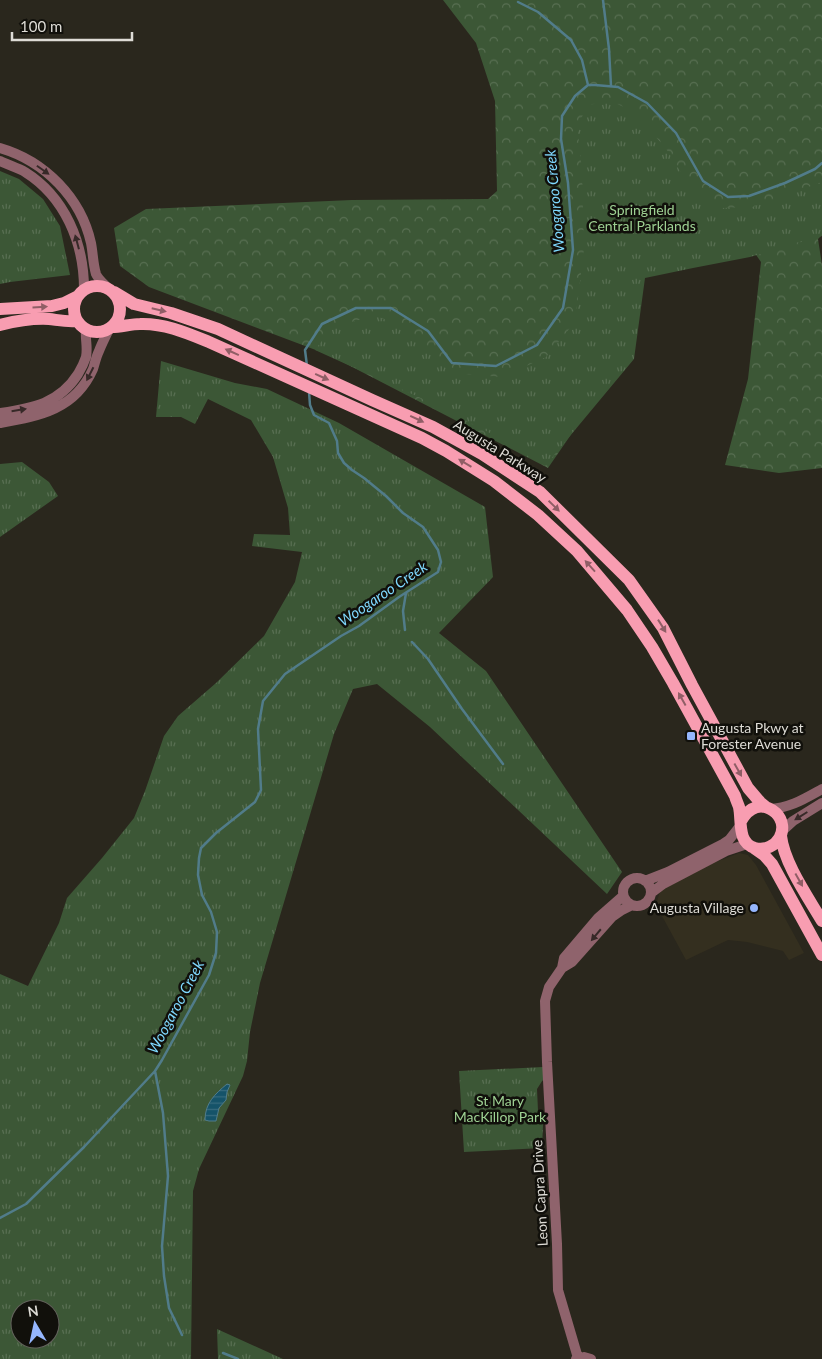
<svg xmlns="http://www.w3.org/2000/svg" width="822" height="1359" font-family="Lato,sans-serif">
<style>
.built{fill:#342f1f}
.forest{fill:url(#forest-crowns)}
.park{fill:url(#park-tufts);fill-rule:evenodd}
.water{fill:url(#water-rules);stroke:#517c8a}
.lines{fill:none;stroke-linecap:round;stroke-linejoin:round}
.stream{stroke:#517c8a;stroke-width:2.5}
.tertiary{stroke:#8f636c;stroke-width:10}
.primary{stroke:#f89db1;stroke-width:12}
.oneway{fill:#372928}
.oneway2{fill:#905e66}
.poi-dot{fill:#95b6fd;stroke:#11100b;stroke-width:2}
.labels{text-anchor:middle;stroke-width:5;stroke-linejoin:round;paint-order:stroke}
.park-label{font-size:14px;fill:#9ed193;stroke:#11100b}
.street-label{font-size:14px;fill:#dedcd6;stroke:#11100b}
.poi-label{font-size:14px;fill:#dedcd6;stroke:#11100b;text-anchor:start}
.water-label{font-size:15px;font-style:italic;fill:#7fd8fe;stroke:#11100b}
</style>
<defs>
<pattern id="forest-crowns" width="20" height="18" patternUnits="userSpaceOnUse" patternTransform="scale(1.25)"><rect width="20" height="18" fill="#3c5736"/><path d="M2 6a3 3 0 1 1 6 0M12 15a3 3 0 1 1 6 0" fill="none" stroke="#586f52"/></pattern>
<pattern id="park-tufts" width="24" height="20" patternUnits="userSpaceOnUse" patternTransform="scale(1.25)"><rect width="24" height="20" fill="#3c5736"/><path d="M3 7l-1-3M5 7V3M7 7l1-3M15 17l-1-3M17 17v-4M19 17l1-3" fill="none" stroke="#586f52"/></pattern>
<pattern id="water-rules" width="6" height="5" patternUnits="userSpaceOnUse" patternTransform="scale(1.25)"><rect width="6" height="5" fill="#155369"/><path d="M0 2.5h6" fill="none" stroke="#376b7e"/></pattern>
</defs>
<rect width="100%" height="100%" fill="#2a271d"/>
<path class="built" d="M 739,853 L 748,855 L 756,865 L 804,953 L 789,960 L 783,951 L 747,942 L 728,940 L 686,960 L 656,905 L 660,891 L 708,865 Z"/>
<path class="forest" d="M 443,0 L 822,0 L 822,235 L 818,239 L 822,265 L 822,468 L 779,473 L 725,465 L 748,379 L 761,262 L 745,239 L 641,253 L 625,356 L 548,468 L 329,355 L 149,287 L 120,266 L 114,228 L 146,209 L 352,200 L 488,199 L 497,191 L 495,101 L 476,43 Z"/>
<path class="park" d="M 609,100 L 632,111 L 665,147 L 691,188 L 721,208 L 753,207 L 822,182 L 822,236 L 750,257 L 693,268 L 645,278 L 634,359 L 545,466 L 488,432 L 434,404 L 315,350 L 330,330 L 354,321 L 376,316 L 398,325 L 419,337 L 441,366 L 463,374 L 502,377 L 546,357 L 575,322 L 584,249 L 582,171 L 577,124 L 590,105 Z
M 0,171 L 19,179 L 43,199 L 60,226 L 70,275 L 10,282 L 0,284 Z
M 161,361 L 235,383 L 267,389 L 339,423 L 485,507 L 493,577 L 439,633 L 486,671 L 622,872 L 607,894 L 430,727 L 377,684 L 353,689 L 334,734 L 260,983 L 250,1032 L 247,1061 L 243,1076 L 199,1169 L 193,1191 L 191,1359 L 0,1359 L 0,974 L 28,986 L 59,923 L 67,898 L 102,858 L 134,818 L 145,791 L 164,736 L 178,716 L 216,683 L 264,636 L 295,582 L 302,552 L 252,546 L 254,534 L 290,535 L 288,508 L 273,457 L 251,420 L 208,399 L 195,424 L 181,417 L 156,417 ZM 20,1309 L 50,1309 L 50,1339 L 20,1339 Z
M 22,462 L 49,482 L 58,496 L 0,537 L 0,464 Z
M 543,1067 L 544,1078 L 537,1089 L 538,1111 L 543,1125 L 542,1148 L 464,1152 L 459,1071 Z
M 217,1329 L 283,1359 L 218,1359 Z"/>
<path class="water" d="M 227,1084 L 230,1085 L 227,1092 L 226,1100 L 219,1108 L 216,1121 L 209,1121 L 205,1120 C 205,1103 215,1094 227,1084 Z"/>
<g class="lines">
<path class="stream" d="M 603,0 L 609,49 L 611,86
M 518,2 L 538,12 L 571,40 L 582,60 L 588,85
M 307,366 L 305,350 L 322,324 L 356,308 L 391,308 L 428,331 L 452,363 L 496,366 L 537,345 L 563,308 L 573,250 L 568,183 L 561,139 L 562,116 L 575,96 L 588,85 L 595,85 L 618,87 L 647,103 L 676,133 L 703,181 L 728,197 L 749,196 L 785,183 L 815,169 L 822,163
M 405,630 L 403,611 L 406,593
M 412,642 L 428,659 L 462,709 L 503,764
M 155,1071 L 163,1113 L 168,1176 L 162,1246 L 164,1276 L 169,1308 L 182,1335
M 0,1218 L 26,1204 L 84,1147 L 155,1071 L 162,1060 L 209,975 L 216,953 L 217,932 L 211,912 L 202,895 L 198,875 L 199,858 L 201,848 L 216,833 L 255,802 L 261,790 L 258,729 L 263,701 L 285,674 L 341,636 L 359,626 L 399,597 L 438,572 L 441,562 L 438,550 L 423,527 L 403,513 L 386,496 L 364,478 L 352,470 L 344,463 L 338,453 L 337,441 L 329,423 L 314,415 L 310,405 L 309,392
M 223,1353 L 238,1359"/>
<path class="tertiary" d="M 0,148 C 45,161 81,198 91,243 C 93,253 93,264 96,274 C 98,279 104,284 108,288
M 0,161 C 8,165 18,168 25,172 C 65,197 84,243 84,289
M 0,413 C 32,408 59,404 78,374 C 81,369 84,363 86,357 C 88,347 85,339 86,330
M 0,423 C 39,416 75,410 93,369 C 95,363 96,357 99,351 C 102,343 106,336 109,329
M 769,809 C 790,808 804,799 822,789
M 781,832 L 793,821 L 822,803
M623 892a14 14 0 1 1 28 0a14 14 0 1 1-28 0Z
M 645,881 L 668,872 L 723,844 L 729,840 L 740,826
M 651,893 L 663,884 L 726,851 L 747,844
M 562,968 L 572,962 L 612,917 L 622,910 L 632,905
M 578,1358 L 558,1290 L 557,1244 L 547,1062 L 545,1001 L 549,987 L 562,968 L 564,958 L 598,918 L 623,896
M 576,1359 L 584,1357 L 591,1359"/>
<path class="primary" d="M74 309a23 23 0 1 1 46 0a23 23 0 1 1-46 0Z
M 114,292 L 134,304 L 171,313 L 218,329 L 372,400 L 433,427 L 482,454 L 540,492 L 629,580 L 663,628 L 692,685 L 748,788 L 760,802 L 766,807
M 0,309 L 52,306 L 64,303 L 78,296
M 0,325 C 16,321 32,318 49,319 C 58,320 67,322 77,321
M 112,327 C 121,327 131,324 140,324 C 164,323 187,333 209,342 L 422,438 L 446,451 L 494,481 L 538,515 L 577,551 L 627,610 L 652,647 L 673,683 L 735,796 C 736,800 738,804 739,807 C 742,821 737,843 755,848 C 777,853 791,828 776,813 C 762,801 749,807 741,821
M 781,836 C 784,863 808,897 822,921
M 754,848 L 764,855 L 772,864 L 822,955"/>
</g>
<defs><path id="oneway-solid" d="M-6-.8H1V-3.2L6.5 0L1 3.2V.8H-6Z" transform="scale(1.25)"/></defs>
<g class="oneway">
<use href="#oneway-solid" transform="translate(43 170) rotate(35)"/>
<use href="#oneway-solid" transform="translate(77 242) rotate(-105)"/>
<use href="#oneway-solid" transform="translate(90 374) rotate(117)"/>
<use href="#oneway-solid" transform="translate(19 410) rotate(-9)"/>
<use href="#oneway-solid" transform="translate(801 816) rotate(148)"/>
<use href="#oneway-solid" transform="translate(596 935) rotate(130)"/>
</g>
<g class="oneway2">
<use href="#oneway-solid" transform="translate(40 307) rotate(-3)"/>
<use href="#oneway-solid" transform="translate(159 310) rotate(13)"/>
<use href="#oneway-solid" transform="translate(232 352) rotate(-156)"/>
<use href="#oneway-solid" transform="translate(322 377) rotate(24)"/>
<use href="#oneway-solid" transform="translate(417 419) rotate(25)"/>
<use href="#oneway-solid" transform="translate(465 463) rotate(-149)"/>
<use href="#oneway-solid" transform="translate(554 506) rotate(44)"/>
<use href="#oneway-solid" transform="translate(590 566) rotate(-132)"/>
<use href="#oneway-solid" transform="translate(662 626) rotate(58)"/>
<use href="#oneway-solid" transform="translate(682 699) rotate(-119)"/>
<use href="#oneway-solid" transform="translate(738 770) rotate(61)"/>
<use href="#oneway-solid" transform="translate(799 880) rotate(61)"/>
</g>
<g class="poi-dot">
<rect x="686" y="731" width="10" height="10" rx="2.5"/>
<circle cx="754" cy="908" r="5"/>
</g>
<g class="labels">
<g class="park-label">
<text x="642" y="215">Springfield<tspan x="642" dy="16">Central Parklands</tspan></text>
<text x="500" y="1106">St Mary<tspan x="500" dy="16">MacKillop Park</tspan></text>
</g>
<g class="street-label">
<text transform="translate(500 451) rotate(32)" y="5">Augusta Parkway</text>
<text transform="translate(540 1193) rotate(-93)" y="5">Leon Capra Drive</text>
</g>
<g class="poi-label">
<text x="701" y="733">Augusta Pkwy at<tspan x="701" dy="16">Forester Avenue</tspan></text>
<text x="744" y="913" text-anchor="end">Augusta Village</text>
</g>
<g class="water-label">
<text transform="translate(555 201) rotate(-95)" y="5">Woogaroo Creek</text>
<text transform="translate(383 594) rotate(-34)" y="5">Woogaroo Creek</text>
<text transform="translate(176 1007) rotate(-62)" y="5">Woogaroo Creek</text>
</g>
</g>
<g transform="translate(35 1324) rotate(351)"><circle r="24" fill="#11100b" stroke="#63625c"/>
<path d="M0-4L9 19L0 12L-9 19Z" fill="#95b6fd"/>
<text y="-8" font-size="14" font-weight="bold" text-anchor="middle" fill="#dedcd6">N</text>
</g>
<path d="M12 32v8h120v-8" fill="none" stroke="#dedcd6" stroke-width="2.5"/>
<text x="20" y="32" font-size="15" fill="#dedcd6" stroke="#11100b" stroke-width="4" paint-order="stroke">100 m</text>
</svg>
